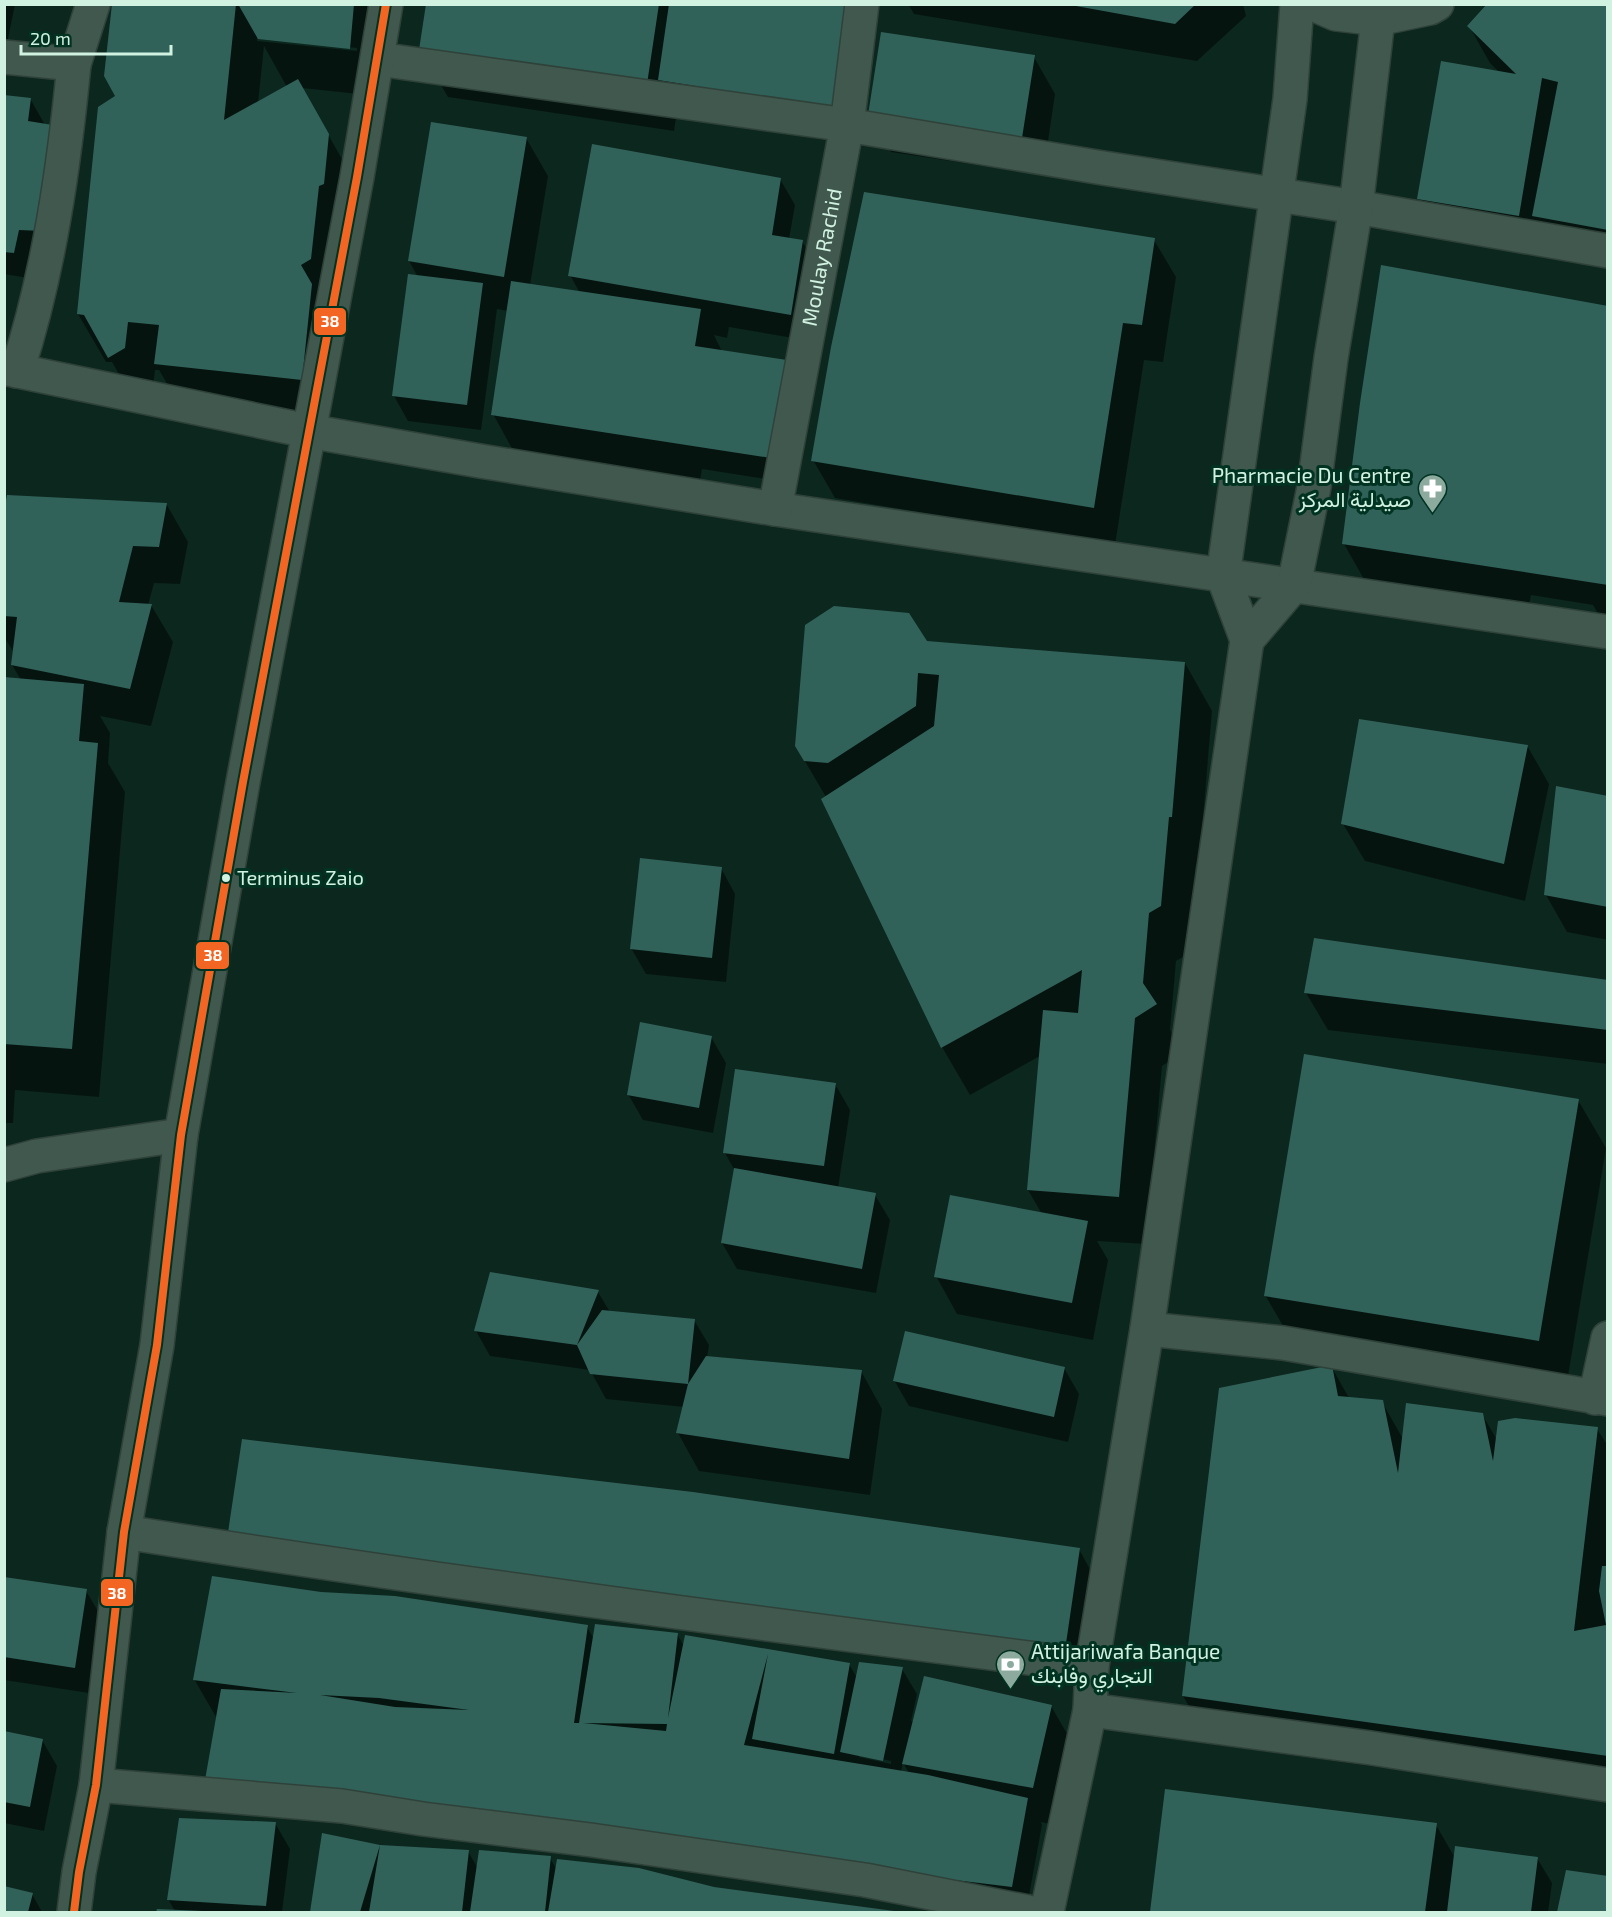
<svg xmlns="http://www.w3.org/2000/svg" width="1612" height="1917" font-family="'Exo 2',Vazirmatn,sans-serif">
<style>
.shadow{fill:#0007;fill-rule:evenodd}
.building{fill:#31625a;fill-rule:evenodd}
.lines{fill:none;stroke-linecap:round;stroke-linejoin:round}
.street-casing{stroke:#2f423a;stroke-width:36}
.street{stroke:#41584e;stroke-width:33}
.bus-1-casing{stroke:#003321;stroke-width:12}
.bus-1{stroke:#f26522;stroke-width:8}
.bus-dot{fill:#d1f1e1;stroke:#003321;stroke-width:2}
.labels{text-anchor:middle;stroke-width:6;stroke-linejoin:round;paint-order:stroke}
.bus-label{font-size:20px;fill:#d1f1e1;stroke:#003321;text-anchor:start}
.street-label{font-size:21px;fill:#d1f1e1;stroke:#003321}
.poi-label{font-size:21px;fill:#d1f1e1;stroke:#003321;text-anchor:end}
.line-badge{stroke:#003321;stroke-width:2}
.badge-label{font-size:16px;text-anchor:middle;font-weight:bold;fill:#fff}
</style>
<rect width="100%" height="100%" fill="#0c271e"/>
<path class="shadow" d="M 4,4 L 15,4 L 4,59 Z
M 114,4 L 378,4 L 377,96 L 302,88 L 356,184 L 329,427 L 184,412 L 159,370 L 155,370 L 152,396 L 137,405 L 112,362 L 106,362 L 78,314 L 117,97 ZM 257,38 L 357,48 L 357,51 L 257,41 ZM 264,46 L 287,87 L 258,103 Z
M 427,4 L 879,4 L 856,145 L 681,117 L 677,111 L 674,131 L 448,97 L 420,49 Z
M 908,4 L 1243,4 L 1246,16 L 1197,61 L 914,14 Z
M 1608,4 L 1608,263 L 1440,236 L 1419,199 L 1500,73 L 1490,63 L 1469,26 Z
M 1034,57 L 1055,94 L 1043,175 L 891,152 L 870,114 Z
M 4,96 L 31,100 L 45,125 L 58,128 L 28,278 L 4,274 Z
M 526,138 L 548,176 L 530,285 L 580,293 L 570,275 L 780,179 L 795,205 L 789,239 L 802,241 L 817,267 L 805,340 L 729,327 L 727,338 L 714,335 L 785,482 L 702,469 L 700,480 L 514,452 L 493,414 L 508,311 L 497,309 L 481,430 L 408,421 L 394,396 L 418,277 L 409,261 Z
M 1154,240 L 1176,277 L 1163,362 L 1144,360 L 1115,545 L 835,498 L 813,460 Z
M 1608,308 L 1608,618 L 1600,617 L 1593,605 L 1531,595 L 1529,605 L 1365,581 L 1344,544 Z
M 167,505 L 188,542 L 180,584 L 154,583 L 148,605 L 151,605 L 173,642 L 151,726 L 100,716 L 110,733 L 108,763 L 125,792 L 99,1097 L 15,1090 L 13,1123 L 4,1123 L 4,679 L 21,680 L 12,665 L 13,651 L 4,637 L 4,522 Z
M 926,643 L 1185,663 L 1212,711 L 1199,865 L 1196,864 L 1188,954 L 1176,961 L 1170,1030 L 1183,1052 L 1162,1066 L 1146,1244 L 1097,1241 L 1108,1260 L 1093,1340 L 957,1314 L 936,1276 L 1042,1214 L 1028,1190 L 1040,1056 L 970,1095 L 942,1047 L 826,797 L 796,746 Z
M 1528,747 L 1549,784 L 1525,901 L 1365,861 L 1343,824 Z
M 1608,797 L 1608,940 L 1567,932 L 1546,895 Z
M 721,868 L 735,894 L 726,982 L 646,974 L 631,948 Z
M 1608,982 L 1608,1064 L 1328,1030 L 1306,993 Z
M 711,1037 L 726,1063 L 713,1133 L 643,1120 L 628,1094 Z
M 835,1084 L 850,1110 L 838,1188 L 875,1195 L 890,1220 L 876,1293 L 737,1269 L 722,1243 L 735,1171 L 725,1153 Z
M 1578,1100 L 1606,1148 L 1566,1388 L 1293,1343 L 1265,1295 Z
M 598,1292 L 610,1312 L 694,1320 L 709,1345 L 707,1358 L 861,1371 L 882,1409 L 870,1495 L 699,1471 L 678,1433 L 684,1407 L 606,1399 L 590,1370 L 490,1356 L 476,1331 Z
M 1331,1366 L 1349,1398 L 1382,1402 L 1403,1439 L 1482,1414 L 1497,1440 L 1597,1429 L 1608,1446 L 1608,1799 L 1211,1744 L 1183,1696 Z
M 1064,1368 L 1079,1394 L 1068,1442 L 909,1406 L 894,1380 Z
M 1079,1549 L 1093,1575 L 1078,1682 L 371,1586 Z
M 4,1578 L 86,1591 L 101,1616 L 89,1693 L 4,1680 Z
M 587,1627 L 594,1639 L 677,1634 L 684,1646 L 686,1636 L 849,1664 L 857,1678 L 902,1669 L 917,1694 L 911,1721 L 914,1722 L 1051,1706 L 1073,1744 L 1054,1825 L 1041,1822 L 1042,1825 L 1026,1912 L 216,1717 L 194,1679 ZM 859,1754 L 891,1761 L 891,1764 L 859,1757 ZM 903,1762 L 906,1768 L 909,1773 L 901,1772 Z
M 4,1733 L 42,1740 L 57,1766 L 44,1831 L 4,1823 Z
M 1166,1790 L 1436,1825 L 1455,1858 L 1537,1858 L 1552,1883 L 1548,1912 L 1151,1912 Z
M 275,1823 L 290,1849 L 282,1912 L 158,1912 L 158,1910 L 175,1911 L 168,1899 Z
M 323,1835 L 380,1846 L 468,1851 L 478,1869 L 550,1858 L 557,1870 L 902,1912 L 312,1912 Z
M 1567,1871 L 1608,1878 L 1608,1912 L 1559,1912 Z
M 4,1888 L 32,1894 L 42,1912 L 4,1912 Z"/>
<path class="building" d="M 112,4 L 236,4 L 224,120 L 298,79 L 329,134 L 324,184 L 319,186 L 311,259 L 301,265 L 312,284 L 302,380 L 154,364 L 159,325 L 128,322 L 125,348 L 108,358 L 84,315 L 77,314 L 98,107 L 115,96 L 104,76 Z
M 238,4 L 354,4 L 350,49 L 258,39 Z
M 426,4 L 659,4 L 647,84 L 419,50 Z
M 669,4 L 853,4 L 835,109 L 658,80 Z
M 1065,4 L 1196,4 L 1175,24 Z
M 1487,4 L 1608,4 L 1608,230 L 1532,216 L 1558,82 L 1542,78 L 1519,216 L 1417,199 L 1441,61 L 1516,74 L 1467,26 Z
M 881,32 L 1035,55 L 1022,138 L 868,115 Z
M 4,95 L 31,98 L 28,121 L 59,126 L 43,231 L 19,230 L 14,253 L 4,252 Z
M 431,122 L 527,137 L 504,277 L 408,261 Z
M 592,144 L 781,178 L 772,235 L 803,240 L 791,315 L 568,276 Z
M 864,192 L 1155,238 L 1142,325 L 1123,323 L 1094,508 L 811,461 L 831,347 Z
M 1381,265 L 1608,306 L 1608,585 L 1342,544 L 1360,403 Z
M 408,274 L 483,283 L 467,405 L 392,396 Z
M 511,281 L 701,309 L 695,346 L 787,360 L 771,458 L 491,415 Z
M 7,495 L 167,503 L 159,547 L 133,546 L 119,602 L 152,604 L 130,689 L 11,665 L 17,617 L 4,616 L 4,511 Z
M 834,606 L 909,613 L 927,641 L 1185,662 L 1172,817 L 1169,817 L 1161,906 L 1149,913 L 1143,983 L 1157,1004 L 1135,1018 L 1119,1197 L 1027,1190 L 1043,1010 L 1078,1013 L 1082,970 L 941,1048 L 821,799 L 934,726 L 939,675 L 918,673 L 916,706 L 828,763 L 804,761 L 795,746 L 805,625 Z
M 4,677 L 84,684 L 79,741 L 98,743 L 72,1049 L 4,1044 Z
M 1359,719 L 1528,745 L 1504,864 L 1341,824 Z
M 1556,786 L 1608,796 L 1608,907 L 1544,895 Z
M 640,858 L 722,867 L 712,958 L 630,949 Z
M 1314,938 L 1608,980 L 1608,1030 L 1304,993 Z
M 640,1022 L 712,1036 L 699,1108 L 627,1095 Z
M 1304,1054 L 1579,1099 L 1539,1341 L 1264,1296 Z
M 735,1069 L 836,1083 L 824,1166 L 723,1153 Z
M 734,1168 L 876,1193 L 862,1269 L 721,1243 Z
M 950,1195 L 1088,1221 L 1072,1303 L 934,1277 Z
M 490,1272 L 599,1290 L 577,1345 L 602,1310 L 695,1319 L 688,1384 L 590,1374 L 577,1345 L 474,1331 Z
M 905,1331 L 1065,1367 L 1054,1417 L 893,1381 Z
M 706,1356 L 862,1370 L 849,1459 L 676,1433 L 688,1384 Z
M 1332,1365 L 1338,1396 L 1383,1400 L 1398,1473 L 1406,1403 L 1483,1413 L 1493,1461 L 1498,1421 L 1515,1418 L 1598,1427 L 1574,1631 L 1606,1625 L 1599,1591 L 1602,1566 L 1608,1566 L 1608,1756 L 1182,1696 L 1219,1388 Z
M 242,1439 L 693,1492 L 1080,1548 L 1064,1657 L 227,1539 Z
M 212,1576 L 321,1592 L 395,1596 L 588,1625 L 574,1723 L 579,1723 L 595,1624 L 678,1633 L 668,1718 L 685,1635 L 850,1663 L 834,1754 L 752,1739 L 768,1654 L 744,1745 L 928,1775 L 1028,1798 L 1012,1887 L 906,1874 L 813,1855 L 728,1847 L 205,1780 L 221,1689 L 297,1693 L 193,1680 ZM 320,1695 L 379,1698 L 469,1710 L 395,1707 ZM 583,1723 L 667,1724 L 666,1731 Z
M 4,1577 L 87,1589 L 75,1668 L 4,1657 Z
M 859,1662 L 903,1667 L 883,1761 L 840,1752 Z
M 924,1676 L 1052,1705 L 1033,1788 L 902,1764 Z
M 4,1731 L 43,1739 L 30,1807 L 4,1802 Z
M 1165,1789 L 1437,1823 L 1425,1912 L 1150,1912 Z
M 179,1818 L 276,1822 L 266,1906 L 167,1900 Z
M 322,1833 L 380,1845 L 360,1912 L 310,1912 Z
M 380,1845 L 469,1850 L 462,1912 L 369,1912 Z
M 1455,1846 L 1538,1857 L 1531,1912 L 1447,1912 Z
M 479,1850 L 551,1856 L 545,1912 L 470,1912 Z
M 557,1859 L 639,1868 L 714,1887 L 902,1912 L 548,1912 Z
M 1566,1870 L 1608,1876 L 1608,1912 L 1557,1912 Z
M 4,1886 L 33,1893 L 28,1912 L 4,1912 Z
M 157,1909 L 203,1911 L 203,1912 L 156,1912 Z"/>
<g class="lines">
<defs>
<g id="street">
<path d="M 1313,4 L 1336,14 L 1378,19 L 1430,8 L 1437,4"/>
<path d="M 4,57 L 74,64 C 64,167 49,272 17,371"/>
<path d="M 378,59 L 847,125 L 1103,168 L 1356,207 L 1608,251"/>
<path d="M 74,64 L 93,4"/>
<path d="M 4,368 L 308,431 L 480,461 L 775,509 L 1608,632"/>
<path id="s1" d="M 775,509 L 847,125 L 862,4"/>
<path d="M 1247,640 L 1294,585 L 1314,487 L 1331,358 L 1356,207 L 1378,19"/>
<path d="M 4,1165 L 37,1156 L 181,1135"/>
<path d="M 1147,1329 L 1283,1343 L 1608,1399"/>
<path d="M 1595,1398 L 1608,1338"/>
<path d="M 124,1532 C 446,1583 769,1625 1092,1666"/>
<path d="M 1090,1710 L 1371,1748 L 1608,1785"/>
<path d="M 96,1785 L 342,1806 L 423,1819 L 591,1840 L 865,1880 L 1028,1912"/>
<path d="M 74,1912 L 79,1872 L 96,1785 L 124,1532 L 157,1345 L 181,1135 L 243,782 L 357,177 L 386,4"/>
<path d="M 1047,1912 L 1090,1710 L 1092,1666 L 1147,1329 L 1247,640 L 1223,576 L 1290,99 L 1297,4"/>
</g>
</defs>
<use href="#street" class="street-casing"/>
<use href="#street" class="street"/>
<defs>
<path id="bus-1" d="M 74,1912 L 79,1872 L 96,1785 L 124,1532 L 157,1345 L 181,1135 L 243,782 L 357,177 L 386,4"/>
</defs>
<use href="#bus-1" class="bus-1-casing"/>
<use href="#bus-1" class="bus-1"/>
</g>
<defs>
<symbol id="pharmacy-pin" viewBox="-11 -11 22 30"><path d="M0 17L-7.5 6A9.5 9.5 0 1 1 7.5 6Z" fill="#8caa9d" stroke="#003321"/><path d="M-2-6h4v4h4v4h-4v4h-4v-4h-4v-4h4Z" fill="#fff"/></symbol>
<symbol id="bank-pin" viewBox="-11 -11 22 30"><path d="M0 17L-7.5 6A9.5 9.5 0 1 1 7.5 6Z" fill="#8caa9d" stroke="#003321"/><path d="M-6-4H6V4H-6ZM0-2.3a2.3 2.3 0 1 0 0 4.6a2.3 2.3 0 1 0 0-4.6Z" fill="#fff"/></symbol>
</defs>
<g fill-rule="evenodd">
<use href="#pharmacy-pin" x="1416" y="472" width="33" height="45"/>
<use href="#bank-pin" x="994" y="1648" width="33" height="45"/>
</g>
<circle class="bus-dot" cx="226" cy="878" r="5"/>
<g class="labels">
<g class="bus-label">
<text x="237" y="885">Terminus Zaio</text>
</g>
<g class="street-label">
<text dy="7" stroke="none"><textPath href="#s1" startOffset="256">Moulay Rachid</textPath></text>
</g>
<g class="poi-label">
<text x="1411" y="483">Pharmacie Du Centre<tspan x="1411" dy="24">صيدلية المركز</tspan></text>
<text x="1031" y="1659" text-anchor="start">Attijariwafa Banque<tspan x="1031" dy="24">التجاري وفابنك</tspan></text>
</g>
</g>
<g class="line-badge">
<rect x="313" y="307" width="34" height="29" rx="6" fill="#f26522"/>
<rect x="195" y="941" width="35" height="29" rx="6" fill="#f26522"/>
<rect x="100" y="1578" width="34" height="29" rx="6" fill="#f26522"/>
</g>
<g class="badge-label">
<text x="330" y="327">38</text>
<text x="213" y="961">38</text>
<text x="117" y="1599">38</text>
</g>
<rect width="1612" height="1917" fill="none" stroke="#d1f1e1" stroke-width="12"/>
<path d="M21 45v9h150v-9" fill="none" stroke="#d1f1e1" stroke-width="3"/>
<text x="30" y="45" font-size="18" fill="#d1f1e1" stroke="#003321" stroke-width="4.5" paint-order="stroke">20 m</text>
</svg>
